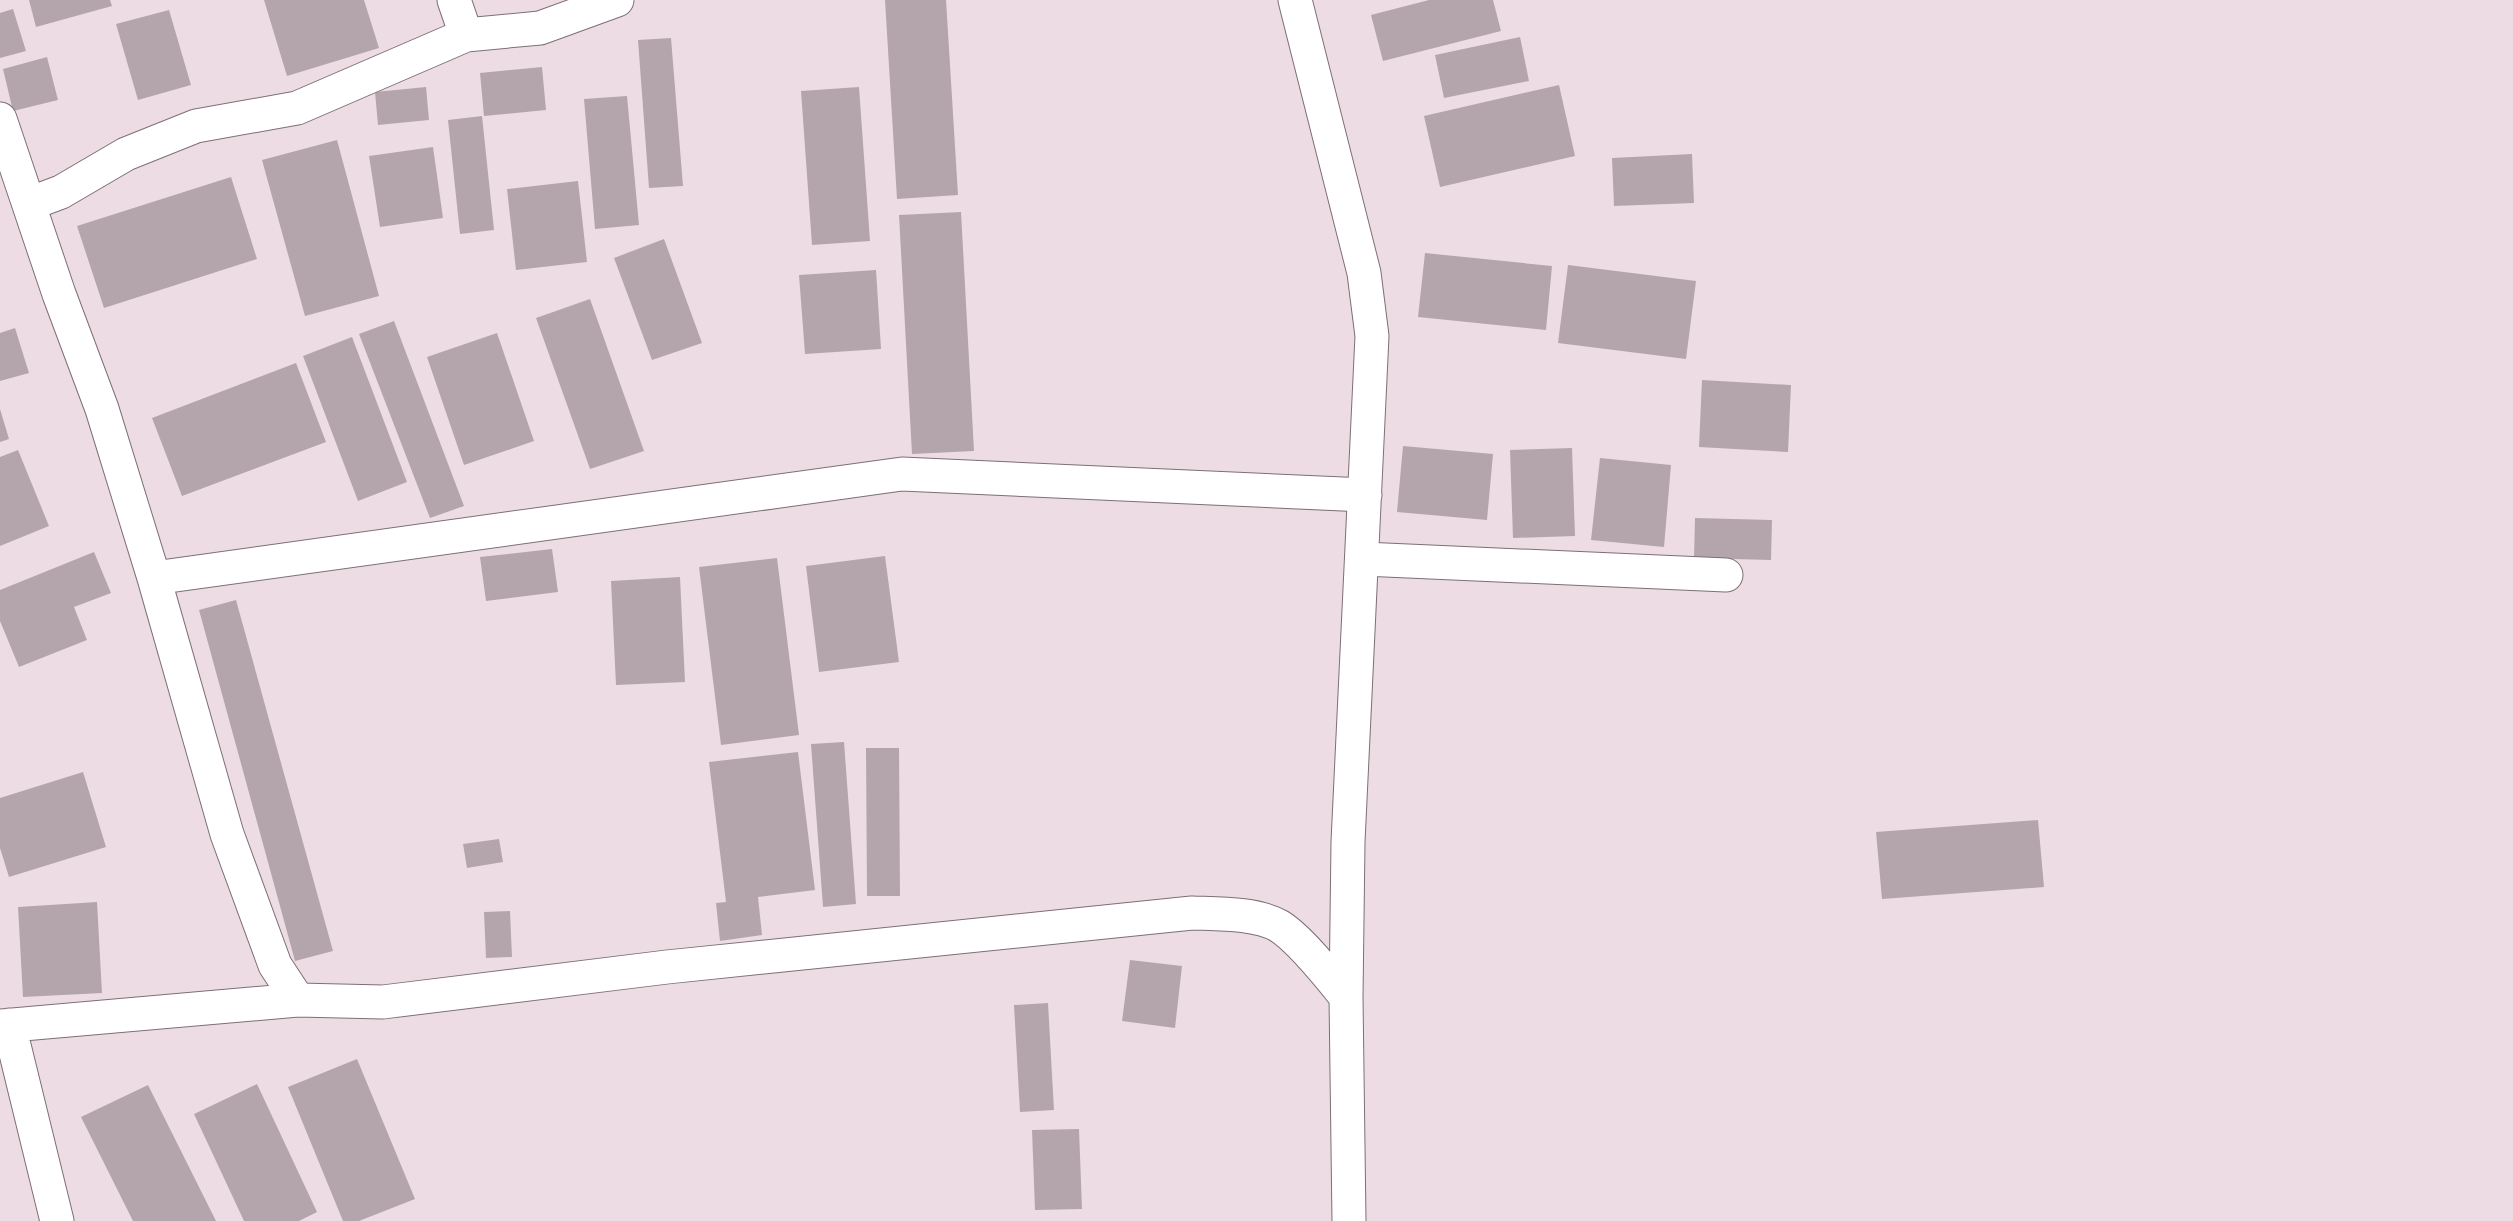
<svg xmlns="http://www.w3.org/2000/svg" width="2513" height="1221" font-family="'Exo 2',sans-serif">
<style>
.building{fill:#b4a5ac}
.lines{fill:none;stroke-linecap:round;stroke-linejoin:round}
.minor-casing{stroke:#7d6f75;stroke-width:35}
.minor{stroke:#fff;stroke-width:33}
</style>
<rect width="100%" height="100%" fill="#eddce4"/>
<path class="building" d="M 29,0 L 110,0 L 112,6 L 36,27 Z
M 264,0 L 364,0 L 379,48 L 287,76 Z
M 885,0 L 946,0 L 958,195 L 897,199 Z
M 1429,0 L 1493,0 L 1501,31 L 1383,61 L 1371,15 Z
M 13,9 L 26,51 L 0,58 L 0,13 Z
M 169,10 L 191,85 L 138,100 L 116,24 Z
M 1520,37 L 1529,81 L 1444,98 L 1435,55 Z
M 671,38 L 683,186 L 649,188 L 638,40 Z
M 47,57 L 58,100 L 13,111 L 3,69 Z
M 542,67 L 546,110 L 484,116 L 480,73 Z
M 1559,85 L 1575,156 L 1440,187 L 1424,116 Z
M 426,87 L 429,120 L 378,125 L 375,92 Z
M 859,87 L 870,241 L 812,245 L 801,91 Z
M 627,96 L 639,225 L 595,229 L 584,99 Z
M 482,116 L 494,230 L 460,234 L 448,120 Z
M 337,140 L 379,296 L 305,316 L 262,160 Z
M 433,147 L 443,218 L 380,227 L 369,156 Z
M 1692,154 L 1694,203 L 1614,206 L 1612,158 Z
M 231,177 L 257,259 L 104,308 L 77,226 Z
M 578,181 L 587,262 L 516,270 L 507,189 Z
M 961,212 L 974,451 L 912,454 L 899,215 Z
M 664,239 L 702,343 L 652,360 L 614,258 Z
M 1425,253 L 1552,266 L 1546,330 L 1418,317 Z
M 1568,265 L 1696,281 L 1686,359 L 1558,343 Z
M 876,270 L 881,349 L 805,354 L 799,275 Z
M 590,299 L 644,451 L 590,469 L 536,318 Z
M 394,321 L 464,506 L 430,518 L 359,334 Z
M 15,328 L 29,373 L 0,381 L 0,333 Z
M 497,333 L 534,441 L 464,465 L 427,357 Z
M 352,337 L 407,482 L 358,501 L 303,356 Z
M 296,363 L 326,442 L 182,496 L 152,418 Z
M 1702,380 L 1791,385 L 1788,452 L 1699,447 Z
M 0,409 L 9,439 L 0,442 Z
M 1403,446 L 1493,454 L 1487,520 L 1397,512 Z
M 1572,448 L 1575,536 L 1513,538 L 1510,450 Z
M 18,450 L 49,526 L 0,546 L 0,457 Z
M 1600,458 L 1671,465 L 1664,547 L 1591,540 Z
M 1695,518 L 1772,520 L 1771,560 L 1694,558 Z
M 552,549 L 558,592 L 486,601 L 480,557 Z
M 94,552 L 111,593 L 74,607 L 87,640 L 19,667 L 0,621 L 0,590 Z
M 885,556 L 899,662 L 819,672 L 806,566 Z
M 777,558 L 799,735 L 721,745 L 699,567 Z
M 680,577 L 685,682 L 616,685 L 611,581 Z
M 236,600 L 333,951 L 295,961 L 199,610 Z
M 844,742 L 856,904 L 823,907 L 811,744 Z
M 866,748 L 899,748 L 900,896 L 867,896 Z
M 798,752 L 815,890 L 758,897 L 762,935 L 720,941 L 716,903 L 726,902 L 709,762 Z
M 83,772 L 106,847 L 9,877 L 0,848 L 0,798 Z
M 2038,820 L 2044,887 L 1882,899 L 1876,832 Z
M 499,839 L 503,862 L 467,868 L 463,844 Z
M 97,902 L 102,993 L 23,997 L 18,907 Z
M 510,911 L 512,957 L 486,958 L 484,912 Z
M 1130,960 L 1182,966 L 1175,1028 L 1122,1021 Z
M 1048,1003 L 1054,1110 L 1020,1112 L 1014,1005 Z
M 357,1059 L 415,1199 L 359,1221 L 343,1221 L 288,1087 Z
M 257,1084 L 317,1212 L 299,1221 L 244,1221 L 194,1114 Z
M 148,1085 L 216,1221 L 133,1221 L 81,1117 Z
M 1079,1129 L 1082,1209 L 1035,1210 L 1032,1130 Z"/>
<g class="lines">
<defs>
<path id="minor" d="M 454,0 L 466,35
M 1295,0 L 1364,273 L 1372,336 L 1348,842 L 1346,997 L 1349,1221
M 0,119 L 59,294 L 102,409 L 154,578 L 227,834 L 275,965 L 298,1000
M 29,204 L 61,192 L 126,154 L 196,126 L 297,108 L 466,35 L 540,28 L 617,0
M 1363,559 L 1726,575
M 154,578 L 902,474 L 1365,495
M 9,1025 L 57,1221
M 0,1026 L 298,1000 L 383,1002 L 667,967 L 1192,913 C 1218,914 1256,913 1279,926 C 1300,939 1330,977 1346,997"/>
</defs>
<use href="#minor" class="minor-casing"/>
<use href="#minor" class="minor"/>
</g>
</svg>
